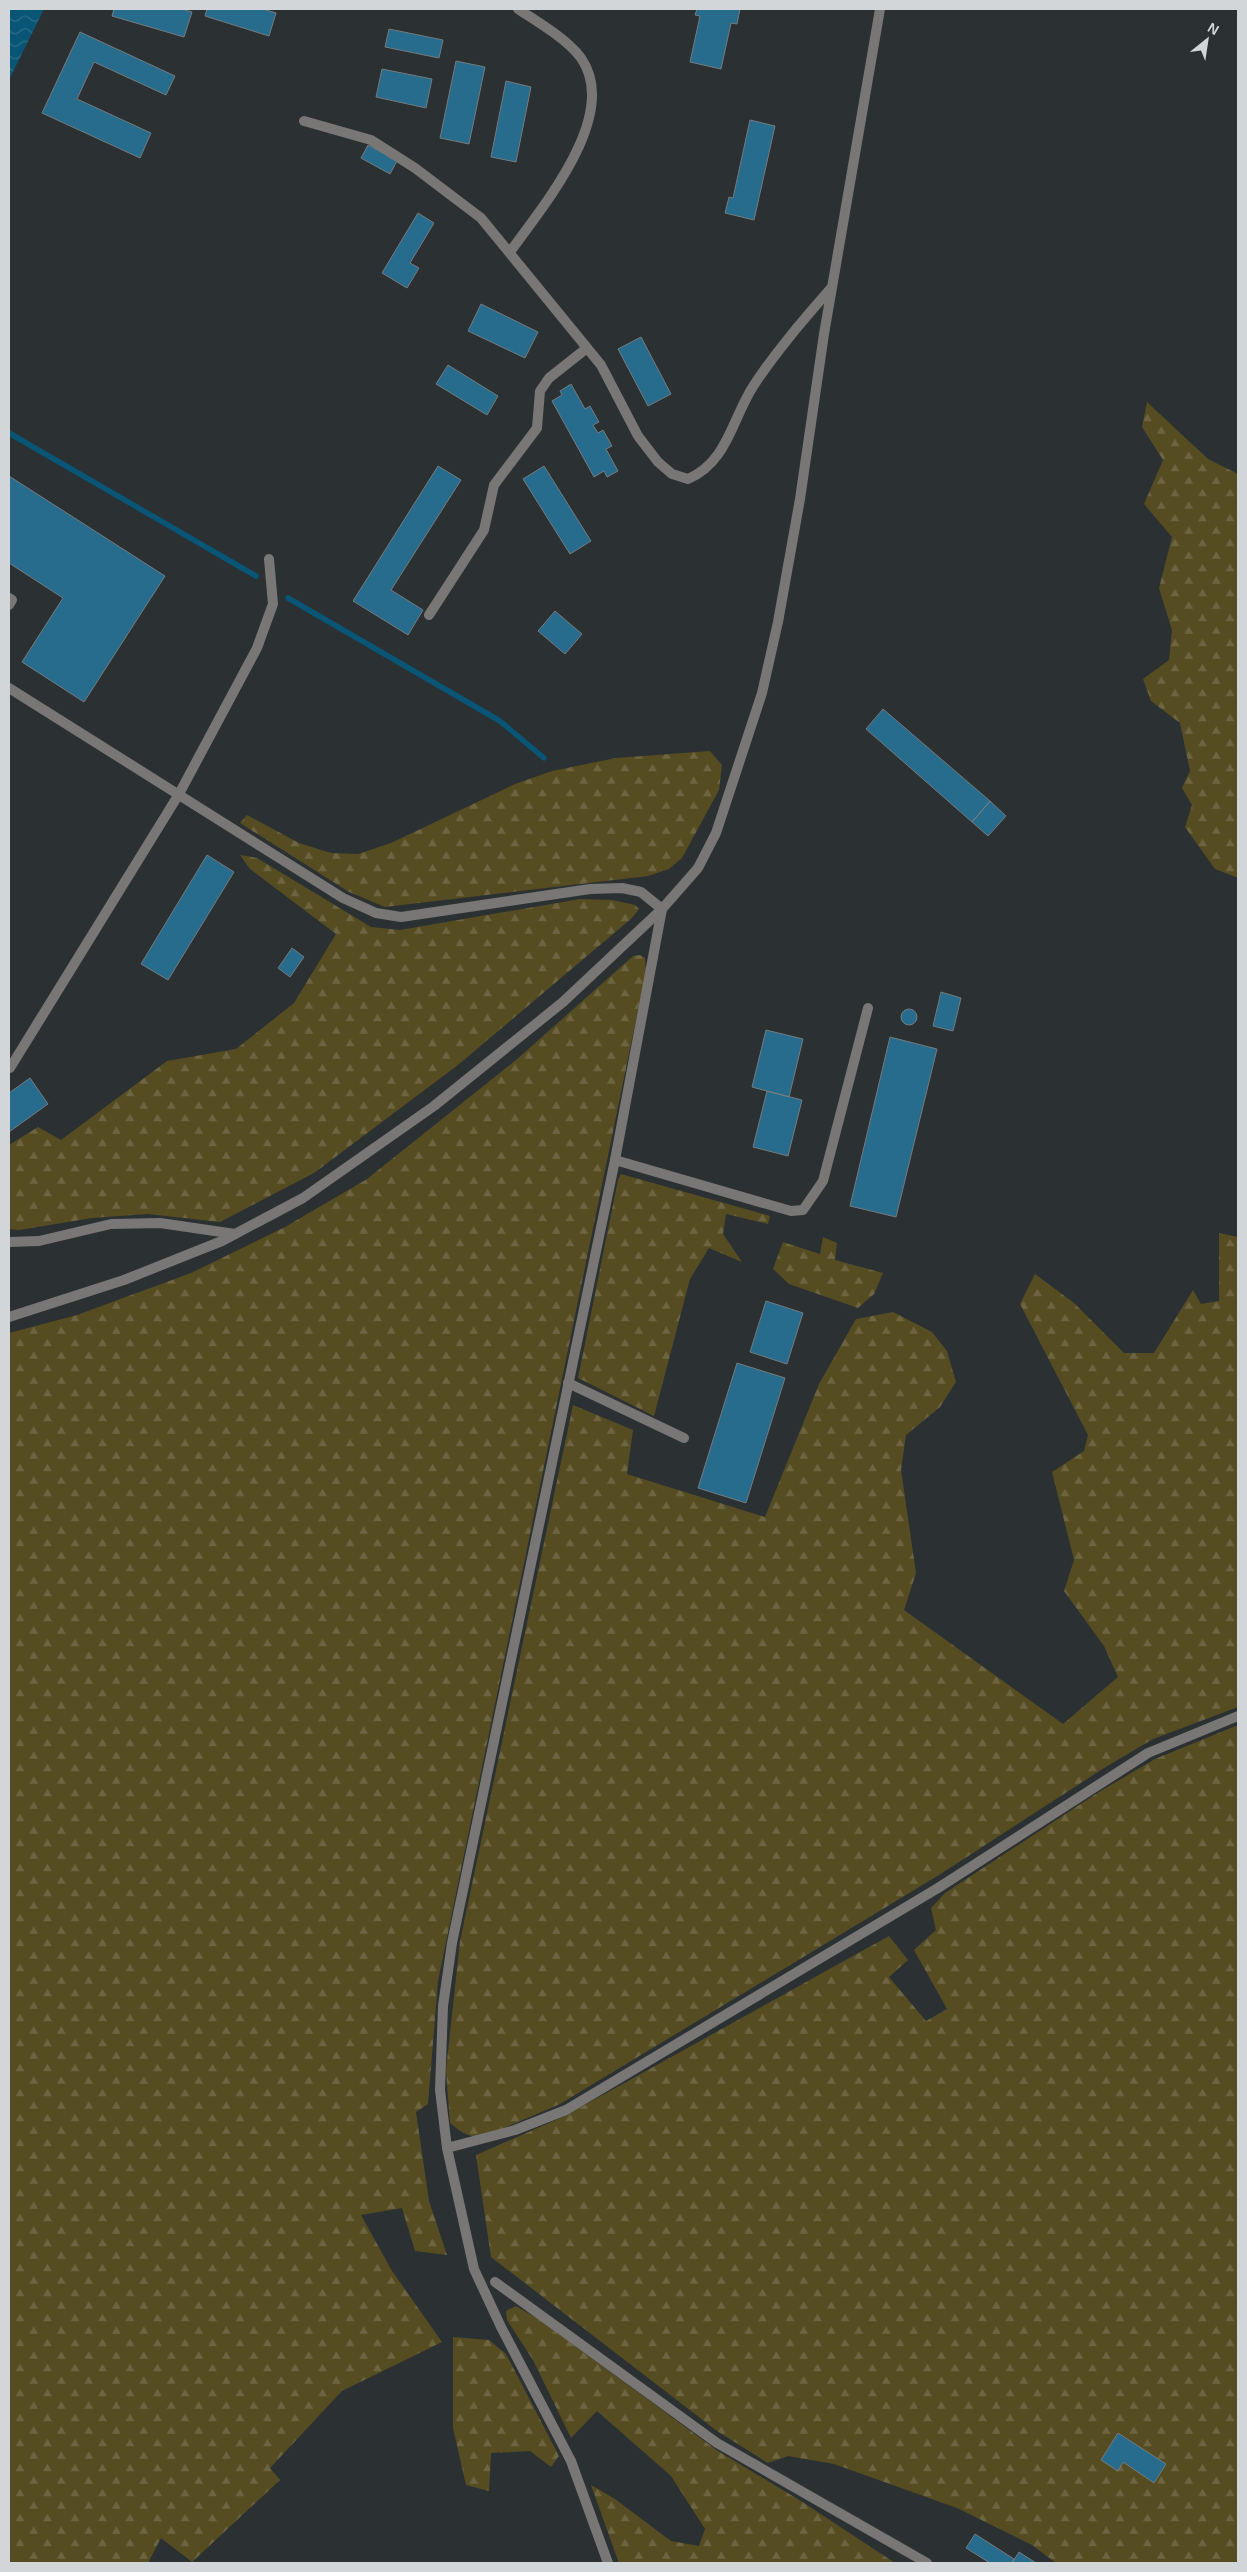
<svg xmlns="http://www.w3.org/2000/svg" width="1247" height="2572" font-family="Helvetica,sans-serif">
<style>
.forest{fill:url(#forest-firs)}
.water{fill:url(#water-waves)}
.lines{fill:none;stroke-linecap:round;stroke-linejoin:round}
.stream{stroke:#095575;stroke-width:5.5}
.building{fill:#286c8d;stroke:#757b7e}
.lane{stroke:#787775;stroke-width:10}
.street{stroke:#787775;stroke-width:10}
</style>
<defs>
<pattern id="forest-firs" width="22" height="20" patternUnits="userSpaceOnUse" patternTransform="scale(1.25)"><rect width="22" height="20" fill="#564c22"/><path d="M5 1l3.5 6h-7zM16 11l3.5 6h-7z" fill="#6d6541"/></pattern>
<pattern id="water-waves" width="16" height="10" patternUnits="userSpaceOnUse" patternTransform="scale(1.25)"><rect width="16" height="10" fill="#095575"/><path d="M0 5q4-4 8 0t8 0" fill="none" stroke="#2c6d88"/></pattern>
</defs>
<rect width="100%" height="100%" fill="#2b3032"/>
<path class="forest" d="M 1147,402 L 1208,459 L 1238,474 L 1238,878 L 1215,869 L 1185,827 L 1192,805 L 1182,788 L 1190,771 L 1180,723 L 1151,701 L 1143,679 L 1169,660 L 1172,630 L 1159,588 L 1172,537 L 1144,504 L 1163,460 L 1142,427 Z
M 710,751 L 722,765 L 719,790 L 682,858 L 669,869 L 648,876 L 385,907 L 349,892 L 240,823 L 247,815 L 299,843 L 331,853 L 358,854 L 391,843 L 515,784 L 552,771 L 616,758 Z
M 240,855 L 257,858 L 371,927 L 400,930 L 580,899 L 612,900 L 635,905 L 639,909 L 632,918 L 458,1065 L 314,1173 L 220,1222 L 148,1214 L 92,1218 L 19,1230 L 9,1229 L 9,1145 L 38,1127 L 61,1140 L 167,1061 L 236,1049 L 294,1003 L 336,934 L 250,869 Z
M 640,955 L 645,958 L 646,971 L 438,1981 L 428,2104 L 416,2112 L 429,2201 L 447,2255 L 415,2251 L 402,2208 L 361,2215 L 392,2271 L 442,2342 L 342,2391 L 270,2468 L 280,2480 L 192,2562 L 161,2538 L 148,2563 L 9,2563 L 9,1333 L 77,1315 L 191,1273 L 285,1227 L 367,1179 L 516,1060 L 633,956 Z
M 621,1174 L 770,1216 L 768,1224 L 726,1214 L 723,1234 L 742,1262 L 709,1248 L 690,1279 L 654,1416 L 578,1378 L 618,1180 Z
M 1219,1233 L 1238,1237 L 1238,1707 L 1153,1739 L 1104,1768 L 939,1875 L 560,2104 L 485,2136 C 469,2139 461,2132 450,2123 L 446,2070 L 460,1941 L 573,1405 L 633,1430 L 627,1474 L 765,1517 L 819,1384 L 856,1319 L 893,1312 L 932,1332 L 947,1351 L 956,1382 L 940,1407 L 906,1435 L 901,1470 L 916,1573 L 904,1610 L 1063,1724 L 1118,1677 L 1104,1646 L 1064,1591 L 1074,1560 L 1052,1472 L 1084,1451 L 1088,1435 L 1020,1304 L 1035,1274 L 1074,1303 L 1124,1353 L 1154,1353 L 1193,1290 L 1201,1304 L 1219,1301 Z
M 823,1237 L 837,1243 L 835,1260 L 883,1273 L 874,1294 L 858,1308 L 789,1284 L 773,1269 L 783,1242 L 820,1254 Z
M 1238,1725 L 1238,2563 L 1056,2563 L 1032,2545 L 957,2508 L 834,2464 L 788,2456 L 768,2463 L 717,2431 L 491,2257 L 476,2155 L 565,2116 L 889,1936 L 908,1960 L 889,1977 L 926,2021 L 947,2009 L 914,1950 L 936,1930 L 931,1908 L 945,1893 L 1099,1792 L 1155,1759 Z
M 516,2306 L 538,2319 L 718,2451 L 801,2501 L 895,2563 L 619,2563 L 591,2485 L 615,2499 L 671,2541 L 699,2546 L 705,2529 L 671,2476 L 597,2411 L 571,2438 L 533,2360 L 507,2320 L 506,2311 Z
M 453,2337 L 489,2340 L 506,2354 L 559,2456 L 551,2467 L 530,2451 L 491,2453 L 489,2491 L 466,2485 L 453,2428 Z"/>
<path class="water" d="M 9,9 L 44,9 L 9,80 Z"/>
<g class="lines">
<path class="stream" d="M 9,433 L 256,576
M 288,598 L 500,721 L 544,758"/>
</g>
<path class="building" d="M 114,9 L 182,9 L 192,12 L 184,37 L 112,16 Z
M 207,9 L 263,9 L 276,13 L 269,36 L 205,16 Z
M 697,9 L 740,9 L 737,24 L 731,23 L 721,69 L 690,62 L 700,16 L 695,15 Z
M 389,29 L 443,40 L 439,58 L 385,47 Z
M 80,32 L 175,76 L 166,95 L 94,62 L 77,99 L 151,133 L 140,158 L 42,113 Z
M 456,61 L 485,67 L 469,144 L 440,138 Z
M 382,69 L 432,79 L 426,108 L 376,97 Z
M 506,81 L 531,87 L 516,162 L 491,157 Z
M 750,120 L 775,126 L 754,220 L 725,213 L 729,197 L 733,198 Z
M 368,145 L 397,161 L 390,174 L 361,158 Z
M 418,213 L 434,223 L 410,263 L 419,268 L 407,288 L 382,273 Z
M 481,304 L 538,332 L 525,358 L 468,331 Z
M 641,337 L 671,394 L 648,406 L 618,349 Z
M 448,365 L 498,396 L 487,415 L 436,384 Z
M 571,384 L 585,409 L 590,406 L 599,422 L 593,425 L 598,433 L 603,430 L 612,446 L 606,449 L 618,471 L 607,477 L 604,471 L 594,477 L 552,401 L 562,395 L 560,391 Z
M 438,466 L 461,480 L 391,590 L 423,610 L 408,635 L 353,601 Z
M 544,466 L 591,541 L 570,554 L 523,479 Z
M 9,476 L 165,576 L 84,702 L 22,662 L 63,598 L 9,563 Z
M 555,611 L 582,634 L 565,654 L 538,631 Z
M 883,709 L 990,801 L 972,822 L 866,729 Z
M 990,801 L 1006,816 L 988,836 L 972,822 Z
M 207,855 L 234,872 L 168,980 L 141,964 Z
M 292,948 L 304,957 L 290,977 L 278,968 Z
M 941,992 L 961,998 L 953,1031 L 933,1026 Z
M901 1017a8 8 0 1 1 16 0a8 8 0 1 1-16 0Z
M 766,1030 L 803,1039 L 789,1097 L 752,1087 Z
M 890,1037 L 937,1049 L 896,1217 L 850,1206 Z
M 30,1078 L 48,1104 L 9,1132 L 9,1093 Z
M 767,1091 L 802,1100 L 788,1156 L 753,1147 Z
M 766,1301 L 803,1313 L 787,1364 L 750,1352 Z
M 737,1363 L 785,1378 L 746,1503 L 698,1488 Z
M 1118,2433 L 1166,2464 L 1154,2483 L 1123,2462 L 1118,2471 L 1101,2460 Z
M 975,2534 L 1014,2559 L 1012,2563 L 990,2563 L 966,2548 Z
M 1019,2552 L 1036,2563 L 1012,2563 Z"/>
<g class="lines">
<path class="lane" d="M 9,598 L 12,600 L 9,605
M 9,688 L 343,898 L 376,913 L 401,917 L 590,889 L 622,888 L 641,892 L 662,909
M 10,1068 L 179,794 L 257,648 L 273,604 L 269,559
M 615,1160 L 791,1211 L 803,1210 L 823,1181 L 868,1008
M 9,1242 L 39,1241 L 111,1224 L 160,1223 L 235,1234
M 568,1383 L 684,1438"/>
<path class="street" d="M 304,121 L 371,140 L 415,168 L 481,218 L 601,365 L 638,436 L 658,462 L 672,474 L 688,479 C 728,462 732,418 754,385 C 777,350 805,318 832,287
M 510,252 C 542,207 621,115 581,58 C 568,40 537,21 518,9
M 429,615 L 484,530 L 494,485 L 537,428 L 540,391 L 549,378 L 587,348
M 9,1317 L 124,1280 L 222,1241 L 303,1198 L 434,1106 L 563,1002 L 662,909 L 698,868 L 716,833 L 762,693 L 778,622 L 800,499 L 824,334 L 880,9
M 447,2148 L 515,2130 L 566,2110 L 938,1888 L 1148,1753 L 1238,1716
M 495,2282 L 717,2443 L 927,2563
M 608,2563 L 571,2461 L 501,2327 L 474,2269 L 447,2148 L 440,2090 L 443,2006 L 452,1943 L 615,1160 L 662,909"/>
</g>
<rect width="1247" height="2572" fill="none" stroke="#d3d6d8" stroke-width="20"/>
<g transform="translate(1207 40) rotate(30)" stroke="#2b3032" stroke-width="4" paint-order="stroke">
<path d="M0-4L9 19L0 12L-9 19Z" fill="#d3d6d8"/>
<text y="-8" font-size="14" font-weight="bold" text-anchor="middle" fill="#d3d6d8">N</text>
</g>
</svg>
